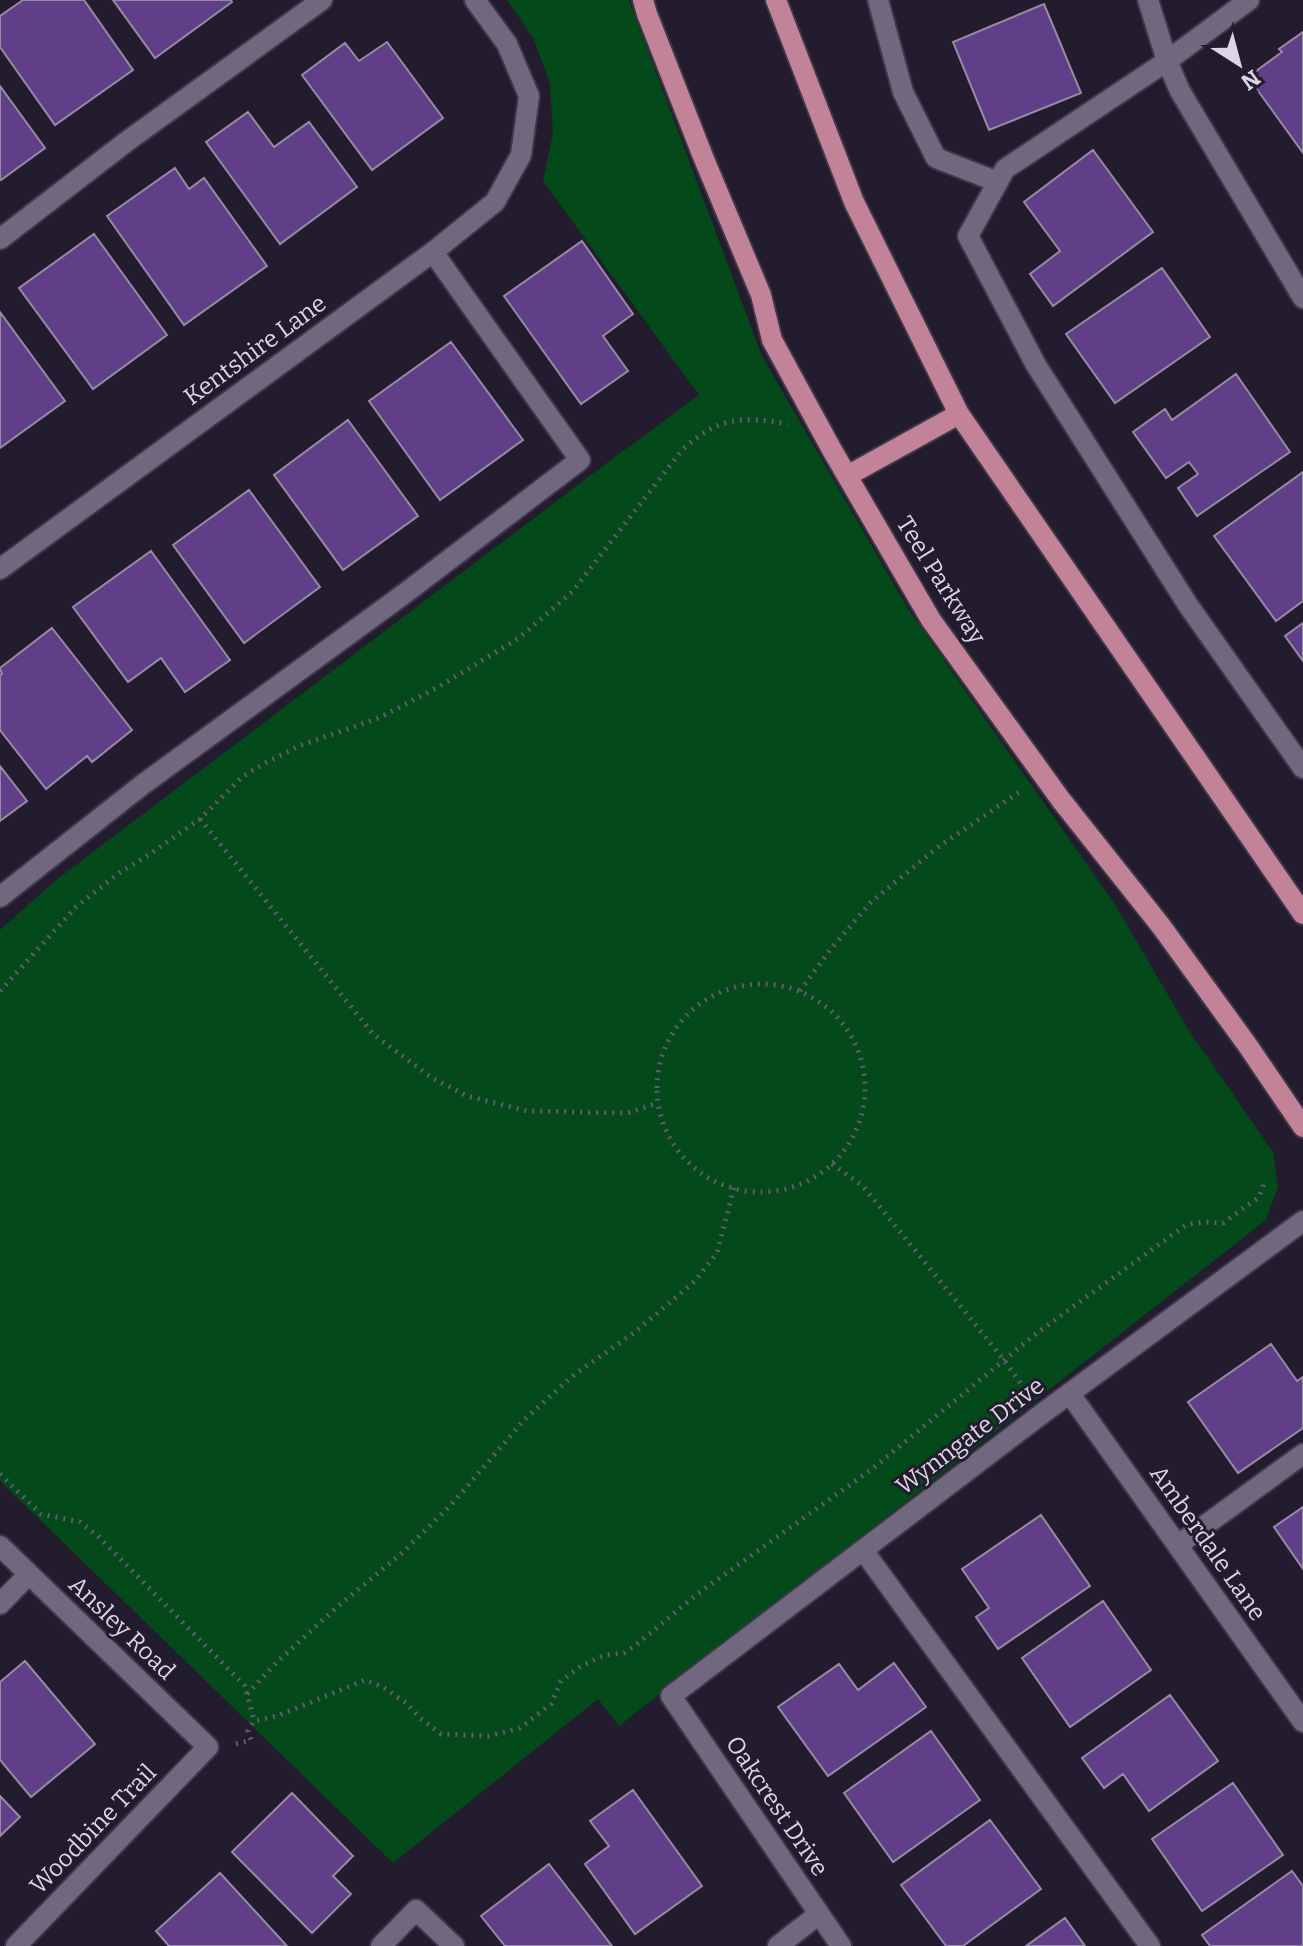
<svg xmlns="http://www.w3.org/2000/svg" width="1303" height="1946" font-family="Bitter,serif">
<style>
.green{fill:#034919}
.building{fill:#603e88;stroke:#958ca4;stroke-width:2}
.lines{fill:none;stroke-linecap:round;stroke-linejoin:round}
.minor-casing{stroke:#3e3747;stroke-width:24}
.major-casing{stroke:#3e3747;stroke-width:24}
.path{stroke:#625b6c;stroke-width:5;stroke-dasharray:2 6;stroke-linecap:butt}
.minor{stroke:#71687f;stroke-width:20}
.major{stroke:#c28297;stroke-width:20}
.labels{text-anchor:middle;stroke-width:6;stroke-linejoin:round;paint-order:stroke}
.street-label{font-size:24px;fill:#dbd6e3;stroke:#231b2e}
</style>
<rect width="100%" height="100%" fill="#231b2e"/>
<path class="green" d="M 507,0 L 629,0 L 762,356 L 907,607 L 1116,906 L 1188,1029 L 1273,1152 L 1278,1187 L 1266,1220 L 619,1726 L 598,1699 L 393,1863 L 0,1481 L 0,930 L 56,880 L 608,462 L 699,395 L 543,181 L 553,133 L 550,85 L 534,39 Z"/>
<path class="building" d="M 23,0 L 84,0 L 133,70 L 55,125 L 0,47 L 0,16 Z
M 113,0 L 231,0 L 232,2 L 155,58 Z
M 1044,4 L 1081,93 L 989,130 L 953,42 Z
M 1303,32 L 1303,153 L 1248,77 L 1282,52 L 1279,49 Z
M 387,42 L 443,118 L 372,170 L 302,75 L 345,43 L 359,61 Z
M 0,86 L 45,148 L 1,180 L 0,178 Z
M 248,112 L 274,147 L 309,122 L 357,187 L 280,244 L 206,142 Z
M 1093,150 L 1153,232 L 1053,306 L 1030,274 L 1060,251 L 1024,202 Z
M 175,168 L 189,189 L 204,178 L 267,266 L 184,325 L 107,216 Z
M 94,234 L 167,335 L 93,389 L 19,288 Z
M 582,241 L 633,314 L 603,336 L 628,371 L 581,404 L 504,296 Z
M 1162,268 L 1210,337 L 1115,403 L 1066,334 Z
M 0,312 L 65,401 L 0,448 Z
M 451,342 L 523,440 L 440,500 L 369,401 Z
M 1236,374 L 1290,452 L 1197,516 L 1178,488 L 1198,474 L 1189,462 L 1166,478 L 1133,432 L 1165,409 L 1172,420 Z
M 348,420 L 418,516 L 343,570 L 274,475 Z
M 1303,472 L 1303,601 L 1276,621 L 1214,536 Z
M 249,490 L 320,587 L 244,643 L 173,545 Z
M 151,551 L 230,660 L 185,692 L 161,658 L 128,682 L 73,607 Z
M 1303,623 L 1303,661 L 1285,636 Z
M 52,628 L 132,730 L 92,762 L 87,756 L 46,789 L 0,730 L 0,675 L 2,674 L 0,668 Z
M 0,766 L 27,801 L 0,821 Z
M 1271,1344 L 1297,1381 L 1303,1377 L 1303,1428 L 1238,1473 L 1188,1402 Z
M 1303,1507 L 1303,1569 L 1274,1527 Z
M 1041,1515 L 1090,1586 L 998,1649 L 976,1617 L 989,1608 L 962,1569 Z
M 1103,1601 L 1151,1670 L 1070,1727 L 1022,1658 Z
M 25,1661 L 95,1744 L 31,1797 L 0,1760 L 0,1682 Z
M 894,1663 L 926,1707 L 828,1776 L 778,1707 L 839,1664 L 858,1690 Z
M 1170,1695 L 1218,1761 L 1149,1811 L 1123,1774 L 1104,1788 L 1082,1758 Z
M 931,1731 L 980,1800 L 893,1862 L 844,1793 Z
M 1233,1783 L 1283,1855 L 1202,1911 L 1152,1839 Z
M 633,1790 L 702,1886 L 635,1934 L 585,1864 L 609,1846 L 590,1821 Z
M 292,1793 L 353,1856 L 333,1876 L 351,1894 L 312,1933 L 232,1852 Z
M 0,1796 L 20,1817 L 0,1836 Z
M 990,1820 L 1041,1889 L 963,1946 L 946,1946 L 901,1885 Z
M 549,1864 L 612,1946 L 505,1946 L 481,1916 Z
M 1292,1871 L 1303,1886 L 1303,1946 L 1210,1946 L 1202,1935 Z
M 220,1873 L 287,1946 L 169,1946 L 156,1931 Z
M 1065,1918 L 1085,1946 L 1026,1946 Z"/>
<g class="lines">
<defs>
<path id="minor" d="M 878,0 L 903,92 L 936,158 L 998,182
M 1148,0 L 1167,61 L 1180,91 L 1303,298
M 1249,0 L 1167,61 L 1005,169 L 968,236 L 1036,365 L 1188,605 L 1303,768
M 0,239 L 126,142 L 322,0
M 0,569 L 433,252 L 495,202 L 521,155 L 529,96 L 507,44 L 475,0
M 0,897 L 142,785 L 404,594 L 580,460 L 433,252
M 1070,1394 L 1303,1722
M 1178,1545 L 1303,1454
M 0,1546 L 208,1747 L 16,1946
M 863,1550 L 1150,1946
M 0,1604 L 29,1574
M 381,1946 L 416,1910 L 454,1946
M 778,1946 L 819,1914
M 841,1946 L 671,1696 L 1043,1413 L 1303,1221"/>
<path id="major" d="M 643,0 L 647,14 L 704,159 L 761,295 L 772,340 L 832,450 L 931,620 L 1061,800 L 1161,926 L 1248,1046 L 1303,1127
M 776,0 L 854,202 L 959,414 L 1303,914
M 847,476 L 959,414"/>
</defs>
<use href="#minor" class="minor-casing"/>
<use href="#major" class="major-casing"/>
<path class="path" d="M 200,819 L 373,1034 L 432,1078 L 467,1096 L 527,1111 L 628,1113 L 658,1103
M657 1088a104 104 0 1 1 208 0a104 104 0 1 1-208 0Z
M 0,991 L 76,907 L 119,873 L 150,854 L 200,819 L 242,777 L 265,763 L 299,746 L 379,718 L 440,686 L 519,638 L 572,592 L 682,450 C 718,417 741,416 788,424
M 800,991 L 830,950 L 871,902 L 937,848 L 1022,790
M 832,1164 L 863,1186 L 1004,1360 L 1024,1388
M 0,1474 L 41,1514 L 80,1522 L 98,1536 L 245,1686 L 254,1721
M 247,1694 L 277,1662 L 337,1607 L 401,1554 L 451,1505 L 525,1419 L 575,1374 L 635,1332 L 695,1281 L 717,1253 L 734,1188
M 236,1744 L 251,1740 L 248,1731 L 254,1721 L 277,1716 L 365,1680 L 383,1687 L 406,1703 L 420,1718 L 441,1734 L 489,1736 L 520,1728 L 551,1704 L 561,1681 L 581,1666 L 605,1655 L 624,1653 L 636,1645 L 696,1595 L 872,1469 L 1037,1333 L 1183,1227 L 1188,1224 L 1205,1222 L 1223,1223 L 1259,1197 L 1264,1183"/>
<use href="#minor" class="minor"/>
<use href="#major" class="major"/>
</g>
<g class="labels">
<g class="street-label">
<text transform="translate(255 350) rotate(-36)" y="8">Kentshire Lane</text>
<text transform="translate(941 580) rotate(58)" y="8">Teel Parkway</text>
<text transform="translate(970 1436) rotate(-37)" y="8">Wynngate Drive</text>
<text transform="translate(1208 1543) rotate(55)" y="8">Amberdale Lane</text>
<text transform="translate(122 1628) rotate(44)" y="8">Ansley Road</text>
<text transform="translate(777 1806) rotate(56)" y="8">Oakcrest Drive</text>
<text transform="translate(93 1829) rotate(-46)" y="8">Woodbine Trail</text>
</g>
</g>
<g transform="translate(1239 64) rotate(144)" stroke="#231b2e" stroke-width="6" paint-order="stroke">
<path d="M0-6L14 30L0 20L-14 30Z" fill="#dbd6e3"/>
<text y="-12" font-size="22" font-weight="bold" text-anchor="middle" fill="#dbd6e3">N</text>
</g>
</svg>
